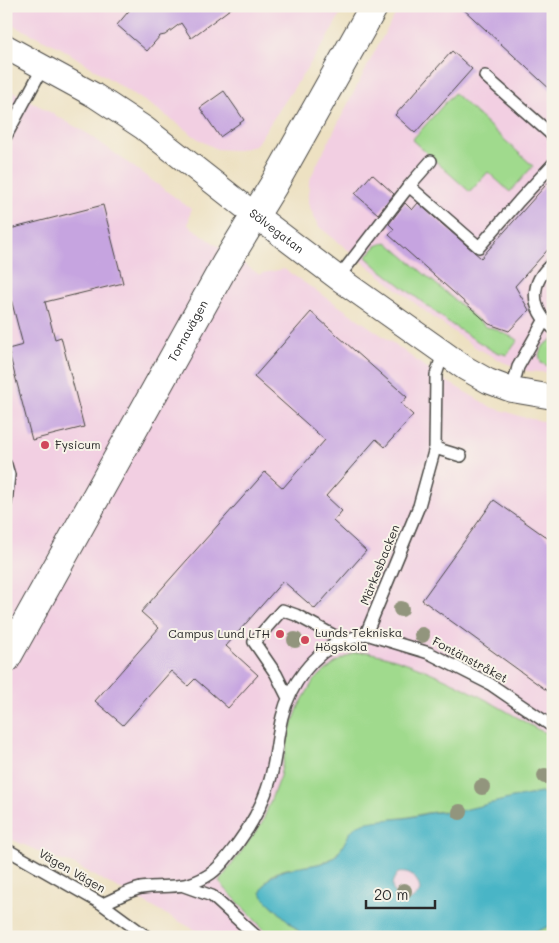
<svg xmlns="http://www.w3.org/2000/svg" width="559" height="943" font-family="Mali,sans-serif">
<style>
.built{fill:#f2cfe2}
.green{fill:#a0da8d;stroke:#66825c}
.water{fill:#49b5c6;stroke:#3a7078;fill-rule:evenodd}
.building{fill:#c6a4e0}
.lines{fill:none;stroke-linecap:round;stroke-linejoin:round}
.service-casing{stroke:#484642;stroke-width:14}
.minor-casing{stroke:#484642;stroke-width:26}
.secondary-casing{stroke:#484642;stroke-width:30}
.service{stroke:#fff;stroke-width:11}
.minor{stroke:#fff;stroke-width:24}
.secondary{stroke:#fff;stroke-width:28}
.tree{fill:#92957d}
.poi-dot{fill:#d1495b;stroke:#f7f3e8;stroke-width:2}
.labels{text-anchor:middle;stroke-width:4;stroke-linejoin:round;paint-order:stroke}
.street-label{font-size:12px;fill:#2b2b2b;stroke:#f7f3e8}
.poi-label{font-size:12px;fill:#2b2b2b;stroke:#f7f3e8;text-anchor:start}
</style>
<rect width="100%" height="100%" fill="#f7f3e8"/>
<filter id="ink" filterUnits="userSpaceOnUse"><feTurbulence type="fractalNoise" baseFrequency=".02" numOctaves="2"/><feDisplacementMap in="SourceGraphic" scale="10" xChannelSelector="R" yChannelSelector="G"/><feConvolveMatrix kernelMatrix="1 2 1 2 8 2 1 2 1" color-interpolation-filters="sRGB"/></filter>
<filter id="wash" filterUnits="userSpaceOnUse"><feTurbulence type="fractalNoise" baseFrequency=".0096" numOctaves="4" result="noise"/><feDisplacementMap in="SourceGraphic" scale="20" xChannelSelector="R" yChannelSelector="G"/><feGaussianBlur stdDeviation="1.12" result="paint"/><feColorMatrix in="noise" values="0 0 0 0 0 0 0 0 0 0 0 0 0 0 0 0 0 1.4 0 .05"/><feComposite in="paint" operator="in"/></filter>
<g filter="url(#wash)">
<rect width="100%" height="100%" fill="#ede1c2"/>
<path class="built" d="M 6,6 L 345,6 L 326,40 L 255,146 L 238,150 L 232,150 L 217,149 L 201,141 L 157,109 L 61,48 L 6,22 Z
M 400,6 L 553,6 L 553,373 L 527,371 L 503,362 L 475,347 L 431,316 L 318,226 L 308,203 L 309,182 L 315,168 L 376,49 Z
M 6,87 L 90,135 L 191,209 L 188,225 L 260,275 L 262,273 L 284,269 L 342,308 L 393,343 L 436,375 L 491,407 L 526,418 L 553,423 L 553,937 L 208,937 L 73,864 L 56,859 L 6,837 Z"/>
<path class="green" d="M 454,93 L 533,166 L 510,192 L 488,172 L 470,192 L 412,140 Z
M 387,242 L 486,327 L 493,328 L 518,340 L 507,355 L 493,351 L 452,325 L 377,267 L 366,257 L 376,246 Z
M 553,339 L 553,368 L 541,363 L 539,354 L 544,345 Z
M 367,652 C 425,663 486,699 537,729 L 544,732 L 548,732 L 553,735 L 553,794 L 541,793 L 513,798 L 460,811 L 451,813 L 443,811 L 426,813 L 409,817 L 376,821 L 350,833 C 345,842 340,852 332,858 C 328,861 322,863 317,864 C 302,868 280,866 269,878 C 266,882 263,887 261,892 L 269,903 L 305,937 L 271,937 L 219,882 L 262,823 L 280,776 L 290,730 L 299,706 L 314,680 L 335,663 L 353,653 Z
M 553,924 L 553,937 L 474,937 C 486,935 498,936 510,936 C 525,936 540,931 553,924 Z"/>
<path class="water" d="M 541,793 L 553,794 L 553,924 C 540,931 525,936 510,936 C 498,937 486,935 474,937 L 305,937 L 263,897 L 261,892 C 263,888 265,883 269,879 C 281,865 312,869 330,860 C 343,853 345,836 355,827 C 365,819 397,820 411,817 C 421,815 430,812 441,812 C 447,811 453,812 460,811 L 513,798 ZM 398,873 C 411,871 419,879 420,891 C 414,899 410,902 400,900 C 391,890 389,884 398,873 Z"/>
<g id="blocks">
<path class="building" d="M 133,6 L 234,6 L 191,38 L 181,23 L 165,35 L 160,36 L 147,51 L 117,25 Z
M 460,6 L 553,6 L 553,92 Z
M 452,51 L 472,69 L 415,133 L 395,115 Z
M 224,91 L 244,120 L 220,137 L 200,108 Z
M 372,174 L 394,194 L 378,214 L 355,194 Z
M 553,177 L 553,244 L 515,286 L 529,310 L 509,331 L 489,324 L 389,235 L 394,229 L 389,224 L 405,203 L 412,210 L 418,203 L 481,258 Z
M 103,205 L 123,283 L 45,302 L 55,339 L 61,337 L 84,427 L 32,440 L 8,349 L 23,345 L 6,280 L 6,230 Z
M 311,312 L 407,397 L 401,404 L 413,415 L 385,447 L 376,439 L 326,496 L 342,511 L 333,521 L 366,551 L 315,609 L 283,581 L 226,646 L 258,675 L 228,708 L 195,679 L 188,686 L 171,671 L 123,725 L 95,701 L 159,628 L 141,612 L 265,472 L 283,488 L 325,440 L 254,377 Z
M 494,500 L 553,542 L 553,695 L 422,600 Z"/>
</g>
</g>
<g filter="url(#ink)">
<use href="#blocks" fill-opacity="0" stroke="#484642" stroke-width="1"/>
<g class="lines">
<defs>
<path id="service" d="M 485,76 L 553,136
M 6,136 L 43,67
M 431,161 L 409,186 L 479,247 L 519,201 L 553,164
M 553,263 C 529,282 530,309 553,328
M 338,278 L 355,256 L 409,186
M 512,390 L 518,367 L 544,321
M 435,448 L 461,456
M 6,465 L 9,475 L 6,503
M 366,634 L 419,506 L 435,448 L 436,375 L 443,353
M 366,634 L 429,653 L 490,684 L 553,727
M 288,698 L 276,674 L 254,642 L 282,610 L 296,615 L 344,641
M 6,849 L 102,904 L 147,937
M 184,886 L 212,896 L 257,937
M 102,904 C 113,900 130,890 141,888 C 165,884 183,891 207,876 C 219,869 229,855 238,843 C 252,824 263,804 270,780 C 276,759 277,737 282,717 C 290,685 313,652 345,640 C 352,638 359,636 366,634"/>
<g id="minor">
<path id="s1" d="M 6,47 L 94,95 L 144,128 L 255,215 L 338,278 L 465,368 L 488,381 L 512,390 L 553,397"/>
</g>
<g id="secondary">
<path id="s2" d="M 6,659 L 226,263 L 273,186 L 374,6"/>
</g>
</defs>
<use href="#service" class="service-casing"/>
<use href="#minor" class="minor-casing"/>
<use href="#secondary" class="secondary-casing"/>
<use href="#service" class="service"/>
<use href="#minor" class="minor"/>
<use href="#secondary" class="secondary"/>
</g>
<g class="tree">
<circle cx="401" cy="609" r="8"/>
<circle cx="422" cy="635" r="8"/>
<circle cx="295" cy="640" r="8"/>
<circle cx="545" cy="776" r="8"/>
<circle cx="482" cy="787" r="8"/>
<circle cx="460" cy="812" r="8"/>
<circle cx="404" cy="891" r="8"/>
</g>
</g>
<g class="poi-dot">
<circle cx="45" cy="445" r="5"/>
<circle cx="280" cy="634" r="5"/>
<circle cx="305" cy="640" r="5"/>
</g>
<g class="labels">
<g class="street-label">
<text dy="4" stroke="none"><textPath href="#s1" startOffset="328">Sölvegatan</textPath></text>
<text dy="4" stroke="none"><textPath href="#s2" startOffset="375">Tornavägen</textPath></text>
<text transform="translate(380 565) rotate(-68)" y="4">Märkesbacken</text>
<text transform="translate(470 660) rotate(28)" y="4">Fontänstråket</text>
<text transform="translate(72 871) rotate(30)" y="4">Vägen Vägen</text>
</g>
<g class="poi-label">
<text x="55" y="449">Fysicum</text>
<text x="315" y="637">Lunds Tekniska<tspan x="315" dy="14">Högskola</tspan></text>
<text x="270" y="638" text-anchor="end">Campus Lund LTH</text>
</g>
</g>
<rect width="559" height="943" fill="none" stroke="#f7f3e8" stroke-width="25"/>
<path d="M366 900v8h69v-8" fill="none" stroke="#2b2b2b" stroke-width="2.5"/>
<text x="374" y="900" font-size="15" fill="#2b2b2b" stroke="#f7f3e8" stroke-width="4" paint-order="stroke">20 m</text>
</svg>
